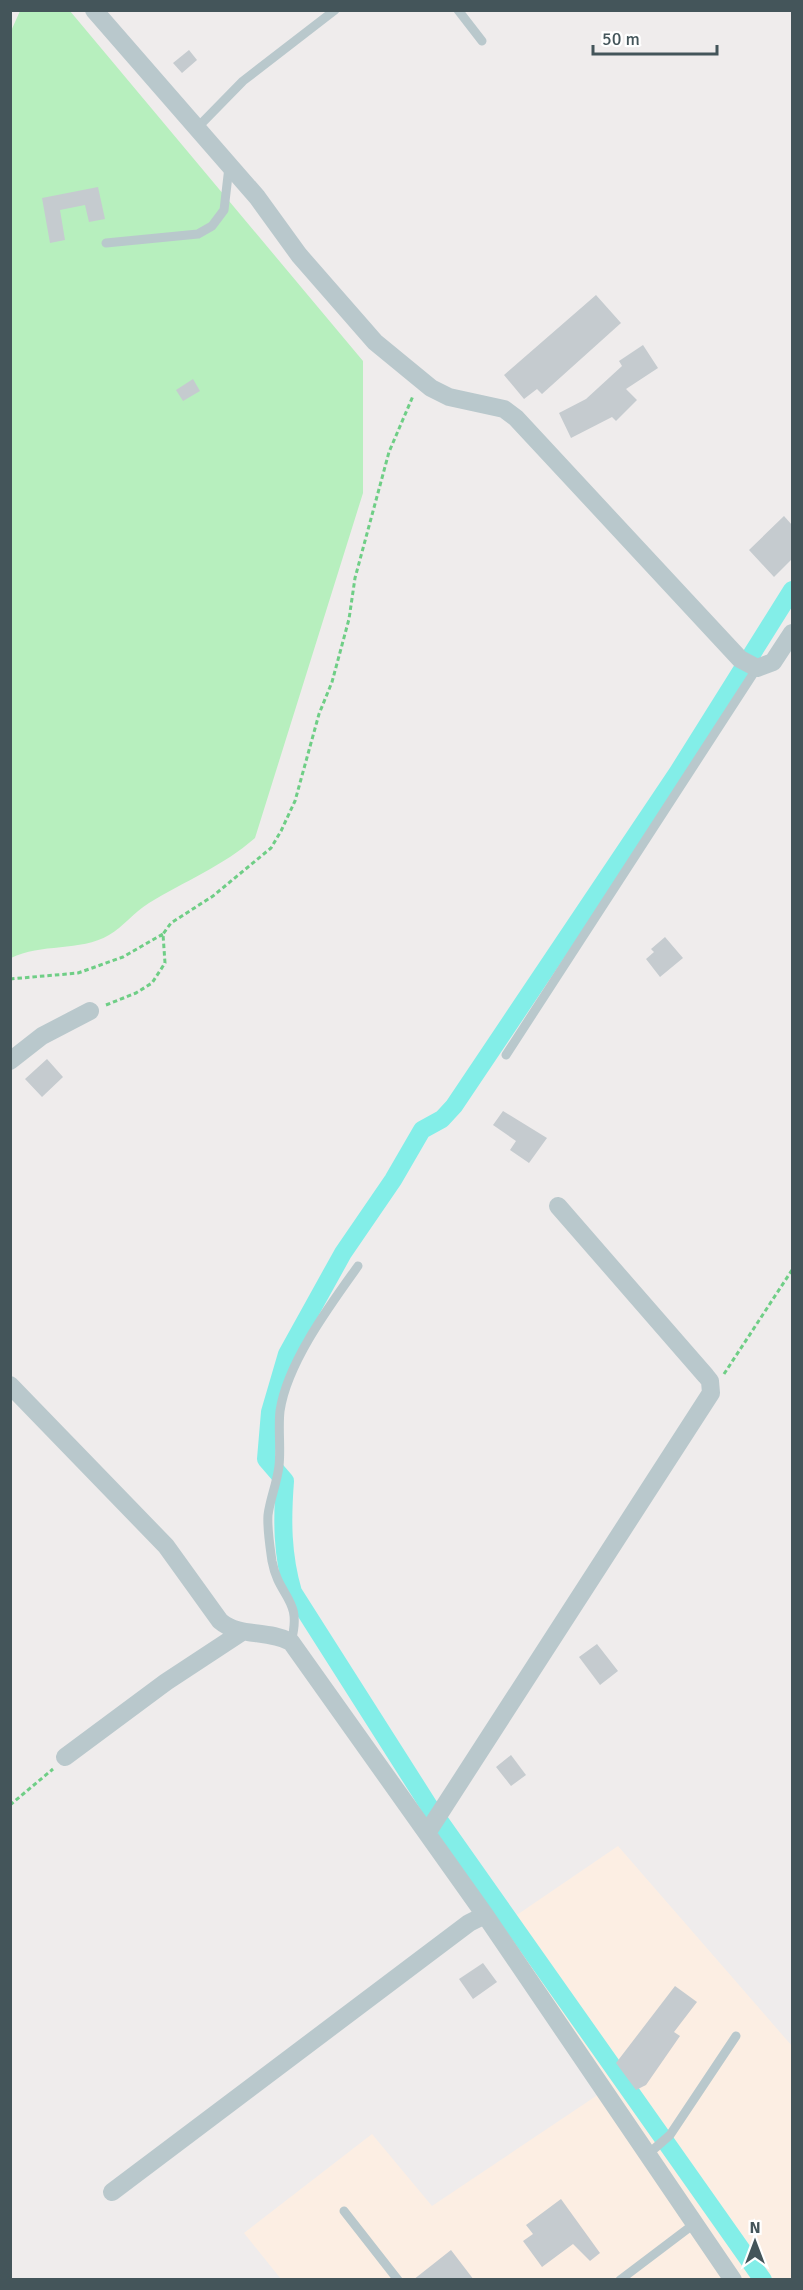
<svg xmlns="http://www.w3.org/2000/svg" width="803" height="2290" font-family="Signika,sans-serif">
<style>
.commercial{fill:#fceee3}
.green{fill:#b7efbe}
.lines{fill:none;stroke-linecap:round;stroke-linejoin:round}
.canal{stroke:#83eee8;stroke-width:18}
.building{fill:#c5cbcf}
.path{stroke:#6fce86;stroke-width:3;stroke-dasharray:4.5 3;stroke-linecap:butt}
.service{stroke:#b9c8cc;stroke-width:9}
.minor{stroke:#b9c8cc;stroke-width:18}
</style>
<rect width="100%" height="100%" fill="#efecec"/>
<path class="commercial" d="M 618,1846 L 792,2046 L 792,2279 L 281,2279 L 244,2233 L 372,2134 L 432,2206 L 611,2086 L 502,1925 Z"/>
<path class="green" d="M 20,11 L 70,11 L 363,361 L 363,493 L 255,838 C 223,866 185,881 149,903 C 134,912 123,927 109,935 C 80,952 41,943 11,958 L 11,31 Z"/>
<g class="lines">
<path class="canal" d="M 763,2280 L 429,1806 L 293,1592 C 282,1554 282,1520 285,1481 L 266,1459 L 270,1412 L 287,1354 L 343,1253 L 393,1180 L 422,1130 L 442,1119 L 454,1106 L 678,772 L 792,590"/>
</g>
<path class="building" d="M 189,50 L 197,60 L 182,73 L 173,63 Z
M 98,187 L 105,219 L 89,222 L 85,205 L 60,210 L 65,240 L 50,243 L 42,198 Z
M 596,295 L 621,323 L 542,394 L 537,389 L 524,399 L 504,375 Z
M 643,345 L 658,368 L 626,389 L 637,400 L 616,421 L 612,417 L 571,438 L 559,413 L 586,399 L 622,366 L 619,361 Z
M 193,379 L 200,391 L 183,401 L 176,390 Z
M 784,516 L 792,525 L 792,559 L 774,577 L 749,550 Z
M 665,937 L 683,958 L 660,977 L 646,959 L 654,952 L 651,949 Z
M 47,1059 L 63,1077 L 42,1097 L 25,1079 Z
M 503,1111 L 547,1138 L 529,1163 L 510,1150 L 516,1141 L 493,1125 Z
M 597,1644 L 618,1671 L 600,1685 L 579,1657 Z
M 511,1755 L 526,1775 L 511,1786 L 496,1767 Z
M 483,1963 L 497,1982 L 473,1999 L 459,1979 Z
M 675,1986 L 697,2002 L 674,2032 L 680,2036 L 646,2085 L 636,2090 L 616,2063 Z
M 561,2199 L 600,2253 L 590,2261 L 573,2244 L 542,2267 L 523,2241 L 533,2234 L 526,2225 Z
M 451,2250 L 474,2280 L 413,2280 Z"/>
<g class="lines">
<path class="path" d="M 10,979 L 78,973 L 123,957 L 163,934
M 106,1005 L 136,993 L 152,983 L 165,963 L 163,934 L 171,923 L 213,896 L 271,848 L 281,831 L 295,801 L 319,714 L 332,682 L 349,619 L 355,578 L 389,452 L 413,396
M 724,1374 L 792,1270
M 10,1805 L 53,1769"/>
<path class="service" d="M 458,10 L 482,41
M 197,128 L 243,81 L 335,10
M 106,243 L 198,234 L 212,226 L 224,210 L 229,167
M 506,1055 L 757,668
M 291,1642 C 303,1598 279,1599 272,1561 C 270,1547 267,1529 268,1515 C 270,1499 277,1483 279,1466 C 281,1448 278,1429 280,1411 C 287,1363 330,1305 358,1266
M 647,2155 L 670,2135 L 736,2036
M 344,2211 L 398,2280
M 620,2280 L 694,2224"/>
<path class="minor" d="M 94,10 L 257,197 L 299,255 L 375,342 L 431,388 L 449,397 L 504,409 L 516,418 L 740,659 L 757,668 L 773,662 L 792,633
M 10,1061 L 42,1036 L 90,1011
M 10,1385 L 166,1546 L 220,1621 C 240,1638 267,1629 291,1642 L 485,1915 L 733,2280
M 65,1757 L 166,1682 L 242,1632
M 427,1833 L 711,1393 L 710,1381 L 706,1376 L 558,1206
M 112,2192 L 469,1923 L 485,1915"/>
</g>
<rect width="803" height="2290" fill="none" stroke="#44555a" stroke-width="24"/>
<g transform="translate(755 2242)" stroke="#ffffff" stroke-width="4.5" paint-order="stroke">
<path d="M0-4.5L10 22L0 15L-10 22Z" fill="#44555a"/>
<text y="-9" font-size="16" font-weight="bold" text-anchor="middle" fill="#44555a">N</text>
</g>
<path d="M593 45v9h124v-9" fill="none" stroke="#44555a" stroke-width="3"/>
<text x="602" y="45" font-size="18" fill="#44555a" stroke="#ffffff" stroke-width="4.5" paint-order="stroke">50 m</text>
</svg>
